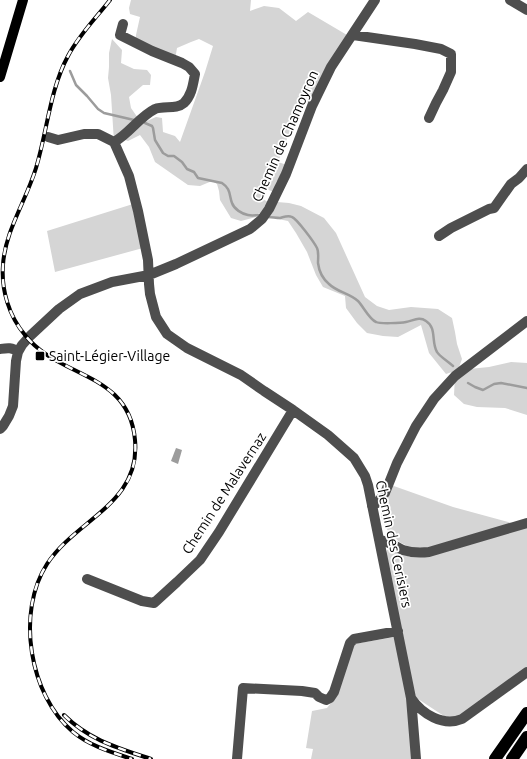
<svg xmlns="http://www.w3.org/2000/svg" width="527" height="759" font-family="Ubuntu,sans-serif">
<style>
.green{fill:#d5d5d5}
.water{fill:#9c9c9c}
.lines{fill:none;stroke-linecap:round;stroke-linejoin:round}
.stream{stroke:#9c9c9c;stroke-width:2.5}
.minor{stroke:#4e4e4e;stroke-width:10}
.major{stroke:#000;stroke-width:10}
.highway{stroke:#000;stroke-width:12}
.rail-casing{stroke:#000;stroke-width:4}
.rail{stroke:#fff;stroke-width:2.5;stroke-dasharray:8;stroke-linecap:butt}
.poi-dot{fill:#000;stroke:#fff;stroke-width:1.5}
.labels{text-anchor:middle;stroke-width:3.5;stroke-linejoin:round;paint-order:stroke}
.street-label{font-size:14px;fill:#000;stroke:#fff}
.poi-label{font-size:14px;fill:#000;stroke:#fff;text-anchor:start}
</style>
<rect width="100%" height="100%" fill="#fff"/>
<path class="green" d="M 131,0 L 251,0 L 250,11 L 264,6 L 279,8 L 296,21 L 308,12 L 347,35 L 311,104 L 302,100 L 278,162 L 287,165 L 282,177 L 276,182 L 274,192 L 266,189 L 261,198 L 268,202 L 263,214 L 259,213 L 256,217 L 241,221 L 231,218 L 220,200 L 219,191 L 217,184 L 212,181 L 200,186 L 188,185 L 155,162 L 149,147 L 140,135 L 128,141 L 120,138 L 114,142 L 111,95 L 108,78 L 109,67 L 109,53 L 112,39 L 122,50 L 121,63 L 134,69 L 147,70 L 151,75 L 150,85 L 143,85 L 129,97 L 131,108 L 140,121 L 147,121 L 156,117 L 162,118 L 163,132 L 175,136 L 180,142 L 205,72 L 213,46 L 199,39 L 191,42 L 177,48 L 175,60 L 135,43 L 136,35 L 140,17 L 130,14 L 129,8 Z
M 277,202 L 289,203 L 301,206 L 324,218 L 336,233 L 365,297 L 377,306 L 389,310 L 411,307 L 438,309 L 452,318 L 455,332 L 457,344 L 462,359 L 458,370 L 446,374 L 429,353 L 421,325 L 398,337 L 383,336 L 367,333 L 357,323 L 346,308 L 345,296 L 323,287 L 316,275 L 307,252 L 296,233 L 288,221 L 268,217 Z
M 133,204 L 143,248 L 55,272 L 47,231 Z
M 511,362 L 527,363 L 527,415 L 505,408 L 477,407 L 464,404 L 454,395 L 455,376 L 469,369 L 489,367 Z
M 391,485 L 453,507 L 512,523 L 425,550 C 406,547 393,542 384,524 C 383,521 381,518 381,515 C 381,505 387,495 391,485 Z
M 527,527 L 527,668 L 456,719 L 447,718 L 415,697 L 386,553 L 387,550 L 391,549 L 410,557 Z
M 395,637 L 408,700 L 413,759 L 311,759 L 313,749 L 306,748 L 312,711 L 327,708 L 337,695 L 353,644 Z"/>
<path class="water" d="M 176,448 L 182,450 L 178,464 L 171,461 Z"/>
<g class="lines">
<path class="stream" d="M 70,71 L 76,85 L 87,96 L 98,109 L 104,113 L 134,120
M 145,123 L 152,126 L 153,128 L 155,140 L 163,153 L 168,156 L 174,156 L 182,162 L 187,169 L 194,172 L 198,178 L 222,183 C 231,189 229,195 232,203 C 234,209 242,214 248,215 C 252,216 257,215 261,215
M 268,217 C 272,217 276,218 280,218 C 284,217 288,215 292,217 C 297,219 314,242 317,248 C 319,252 318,258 318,263 C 319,271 323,279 329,284 C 337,292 349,293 358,301 C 363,306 369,319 376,322 C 380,324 401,323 406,322 C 413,321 419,316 426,321 C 437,328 431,342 437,352 C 439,356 449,362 453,366
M 468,383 L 475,387 L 483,390 L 494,384 L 501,383 L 527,388"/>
<path class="minor" d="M 510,0 L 527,10
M 353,35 L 415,44 L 441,49 L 451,54 L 451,72 L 443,90 L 436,103 L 429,118
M 48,137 L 58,140 L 84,134 L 98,134 L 114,142 L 129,176 L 138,211 L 148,260 L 149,284 L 150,294 L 156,317 L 167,334 L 187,348 L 241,375 L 264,391 L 293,410 L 328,435 L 345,450 L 354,458 L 365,476 L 368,485 L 411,698 L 416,759
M 114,142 C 129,134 139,117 155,109 C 164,105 176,110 184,103 C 192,95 193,84 195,74 L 189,67 L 182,63 L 152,51 L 120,35 L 123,24
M 439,236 L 451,228 L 489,209 L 494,208 L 511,184 L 519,178 L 527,169
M 0,349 C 7,348 12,347 18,352
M 0,429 L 3,426 L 9,416 L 13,406 L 16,361 L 18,352 L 22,345 L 30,336 L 59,309 L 80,294 L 112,282 L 149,275 L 176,264 L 250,229 L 262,219 L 269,209 L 286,174 L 312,106 L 331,67 L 375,0
M 372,506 L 377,503 L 385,493 L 397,463 L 416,426 L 434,399 L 455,376 L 527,321
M 379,540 C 388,541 395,546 403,550 C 412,553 420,553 429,552 L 527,523
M 87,579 L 142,601 L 154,603 L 177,582 L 200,560 L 219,532 L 293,410
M 411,698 C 422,714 443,727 462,719 L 527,672
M 237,759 L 243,688 L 302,691 L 315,693 L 319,697 L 326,700 L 330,698 L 334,692 L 350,643 L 354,639 L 398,631"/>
<path class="major" d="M 0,77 L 23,0"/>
<path class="highway" d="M 495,759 L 527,713
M 512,759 L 527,737"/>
<defs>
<path id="rail" d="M 110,0 C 96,18 79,35 68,56 C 50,89 47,132 36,168 C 26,201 5,231 3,265 C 1,290 9,316 25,335 C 59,379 129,371 135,440 C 141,504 76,519 47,564 C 16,612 29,695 73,732 C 90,746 111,752 132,759
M 64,715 C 89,740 118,748 151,759"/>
</defs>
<use href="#rail" class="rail-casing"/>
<use href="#rail" class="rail"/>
</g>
<rect class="poi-dot" x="35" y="351" width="10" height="10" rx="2"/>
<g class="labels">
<g class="street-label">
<text transform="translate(285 136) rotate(-66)" y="5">Chemin de Chamoyron</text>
<text transform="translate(224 493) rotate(-57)" y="5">Chemin de Malavernaz</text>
<text transform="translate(394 544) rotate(78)" y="5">Chemin des Cerisiers</text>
</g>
<g class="poi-label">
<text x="49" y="361">Saint-Légier-Village</text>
</g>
</g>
</svg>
